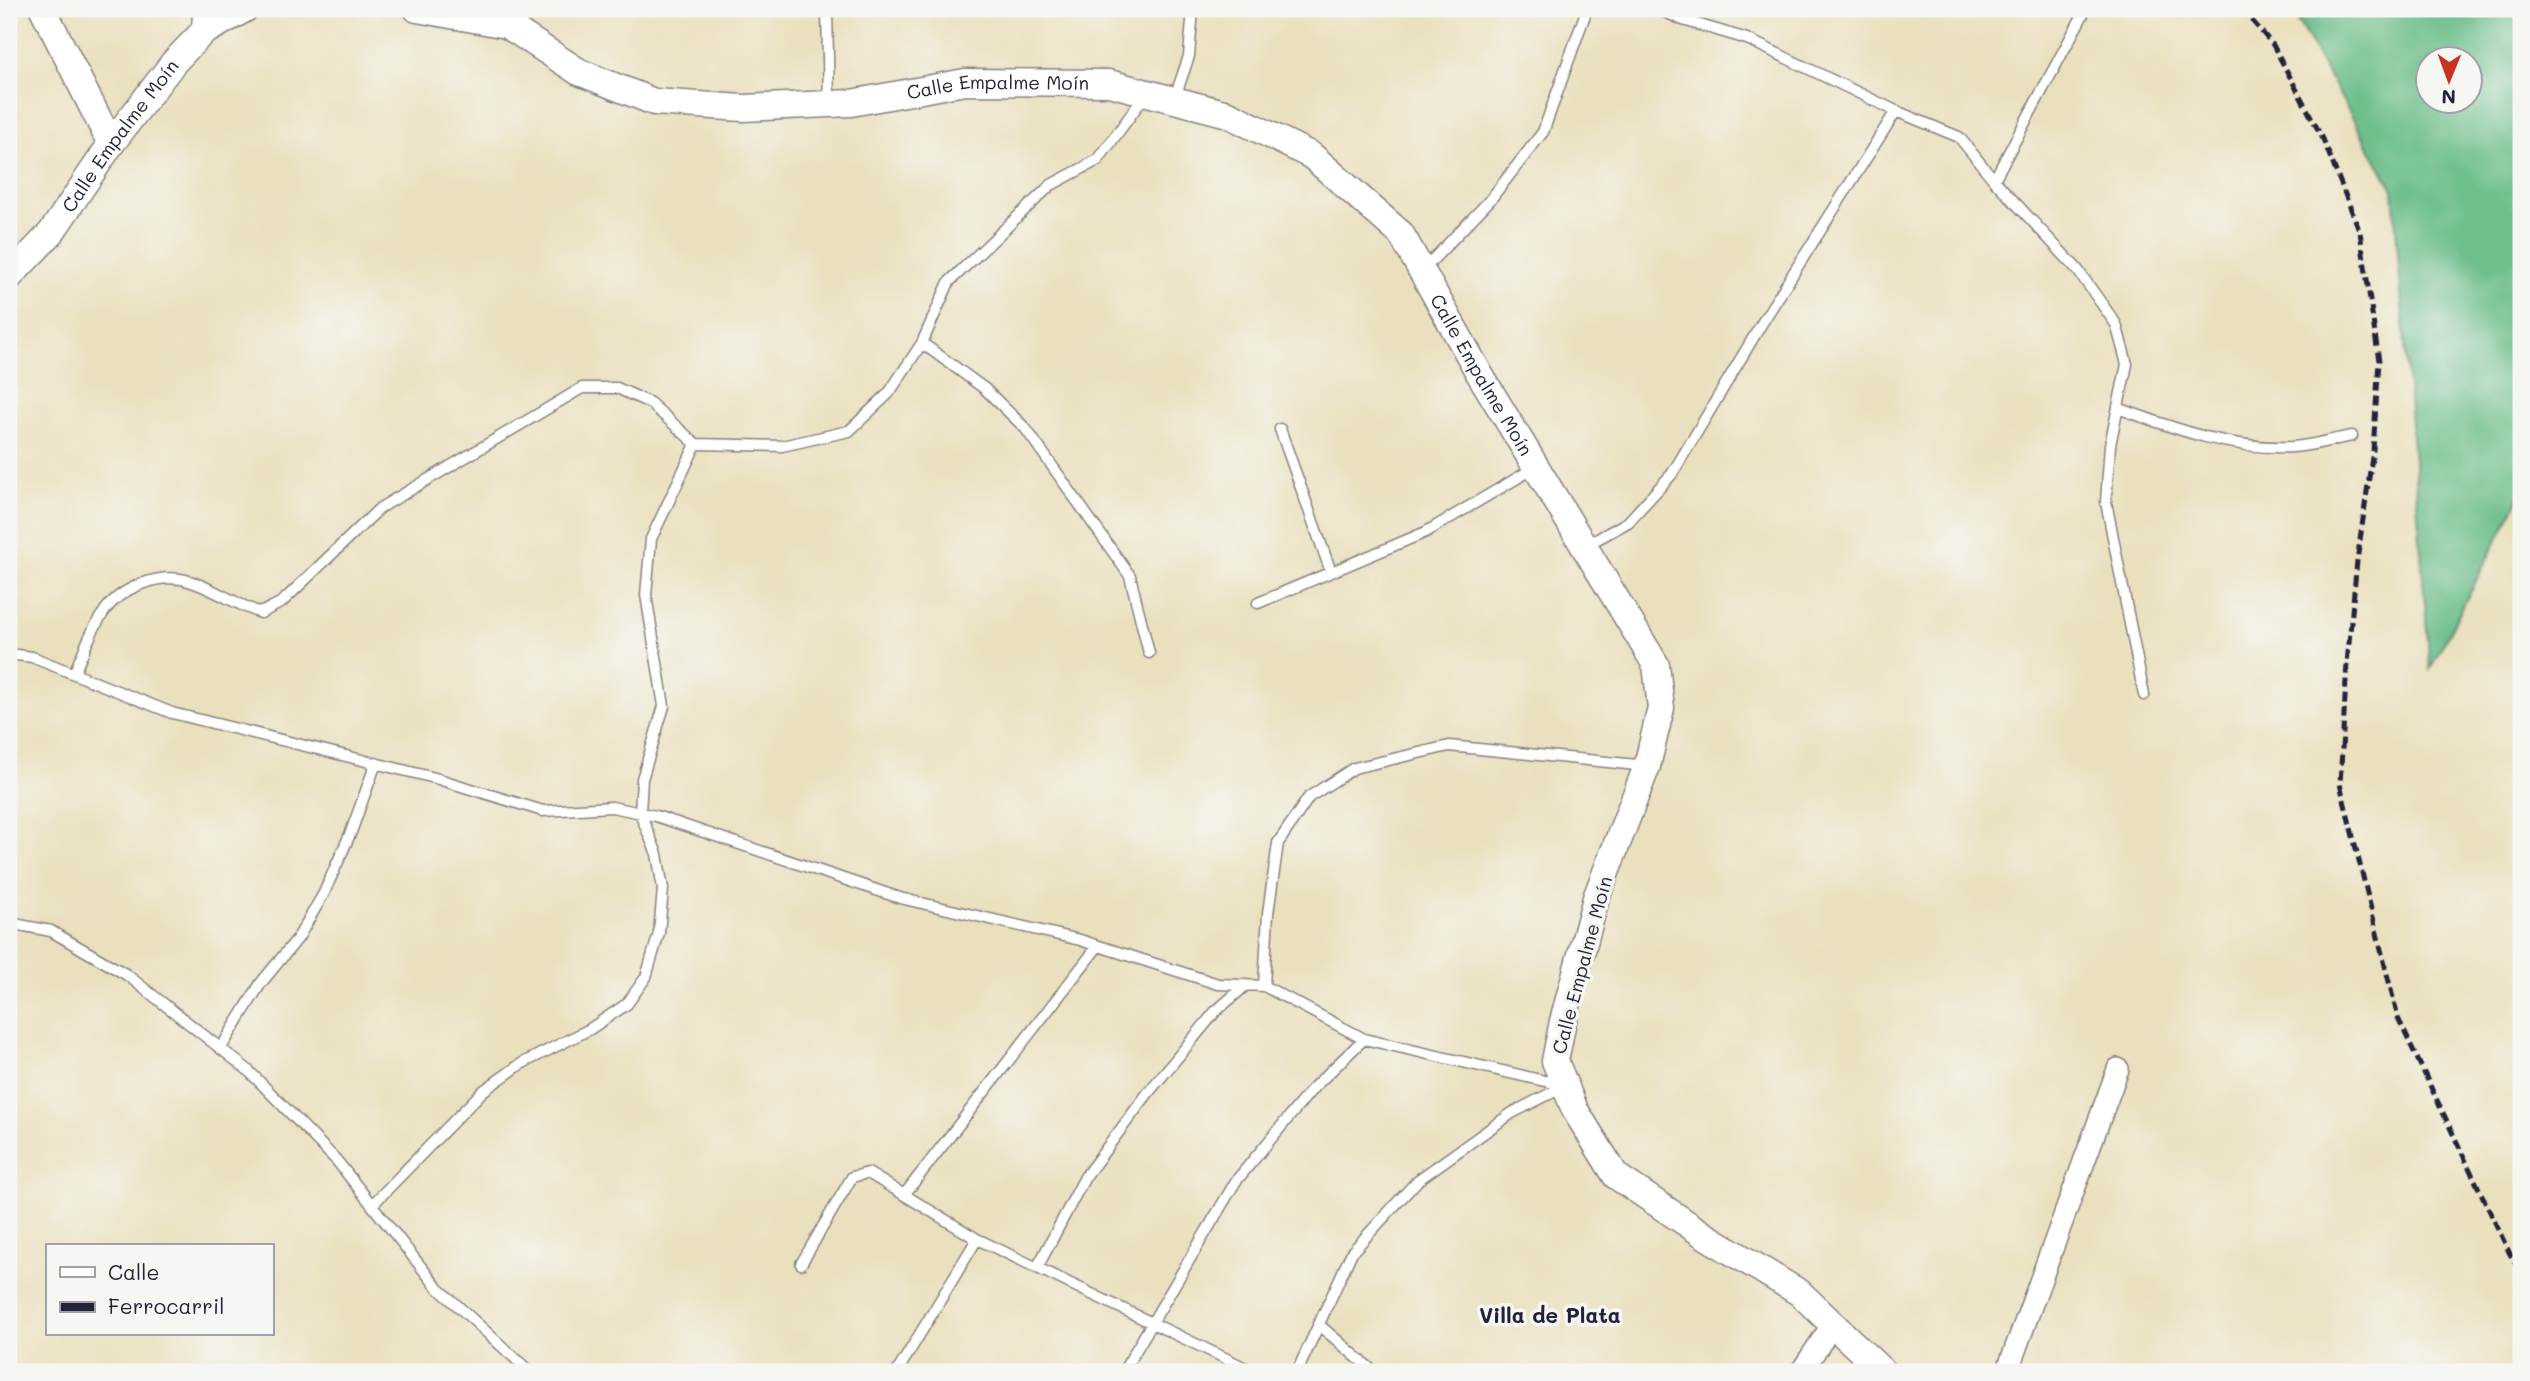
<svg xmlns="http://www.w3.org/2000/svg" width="2530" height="1381" font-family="Mali,sans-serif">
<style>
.forest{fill:#6ebf8c;stroke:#487064;stroke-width:2;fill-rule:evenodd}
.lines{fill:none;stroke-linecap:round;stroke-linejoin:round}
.service-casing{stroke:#86817c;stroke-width:13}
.minor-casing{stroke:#86817c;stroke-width:24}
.tertiary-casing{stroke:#86817c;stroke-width:29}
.service{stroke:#fff;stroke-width:10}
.minor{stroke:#fff;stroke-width:21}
.tertiary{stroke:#fff;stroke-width:26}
.rail{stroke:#22223b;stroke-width:5;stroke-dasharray:10 5;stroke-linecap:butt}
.labels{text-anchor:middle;stroke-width:7;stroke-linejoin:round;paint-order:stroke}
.street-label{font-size:19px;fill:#22223b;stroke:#f6f6f2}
.neighbourhood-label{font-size:21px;font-weight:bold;fill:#22223b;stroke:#f6f6f2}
</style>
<rect width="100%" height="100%" fill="#f6f6f2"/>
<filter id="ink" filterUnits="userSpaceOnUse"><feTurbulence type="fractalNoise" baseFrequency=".0143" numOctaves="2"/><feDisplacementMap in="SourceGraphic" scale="14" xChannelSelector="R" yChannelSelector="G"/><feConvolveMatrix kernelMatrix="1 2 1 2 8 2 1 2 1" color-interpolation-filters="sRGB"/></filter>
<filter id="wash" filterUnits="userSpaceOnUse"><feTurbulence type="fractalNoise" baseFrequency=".00686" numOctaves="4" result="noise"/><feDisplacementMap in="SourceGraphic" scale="28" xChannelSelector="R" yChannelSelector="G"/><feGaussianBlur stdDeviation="1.57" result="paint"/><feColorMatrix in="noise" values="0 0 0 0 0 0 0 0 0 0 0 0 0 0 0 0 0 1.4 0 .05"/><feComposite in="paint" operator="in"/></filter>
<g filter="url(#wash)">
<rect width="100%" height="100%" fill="#eae0be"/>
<path class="forest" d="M 2291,9 L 2521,9 L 2521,494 L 2430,669 L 2393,189 ZM 2428,60 L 2470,60 L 2470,102 L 2428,102 Z"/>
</g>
<g filter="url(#ink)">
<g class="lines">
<defs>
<path id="service" d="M 827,9 L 829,104
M 2517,12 L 2520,9
M 1174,100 L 1189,56 L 1193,9
M 1896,111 L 1959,137 L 1994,180 L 2077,269 L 2116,324 L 2127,364 L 2110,445 L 2106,502 L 2144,695
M 1994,180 L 2086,9
M 1422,271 L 1490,200 L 1543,132 L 1587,9
M 922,343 L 985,389 L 1026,429 L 1130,576 L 1149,653
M 2118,408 C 2175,429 2231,450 2293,447 C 2313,446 2333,439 2352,436
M 1280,429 L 1331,572
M 1585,546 L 1628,522 L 1672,474 L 1765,318 L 1896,111 L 1747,39 L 1683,20 L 1658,9
M 1258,603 L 1426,532 L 1536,467
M 9,654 L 32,657 L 172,713 L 435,778 L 543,811 L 612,807 L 656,816 L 900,898 L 1080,940 L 1218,984 L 1264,986 L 1364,1039 L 1562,1085
M 74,673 C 83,654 90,632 102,615 C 119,587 161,571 192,582 C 216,590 237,605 261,613 L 282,602 L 380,508 L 582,388 L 617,388 L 650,403 L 696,444
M 9,923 L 51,931 L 127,975 L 248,1070 L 337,1161 L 437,1287 L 530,1372
M 1264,986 L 1268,913 L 1278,843 L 1309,797 L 1354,768 L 1449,746 L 1647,766
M 221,1048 L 261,983 L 298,938 L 324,893 L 351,832 L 376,763
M 904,1195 L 1098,946
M 372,1205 L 483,1091 L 521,1064 L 590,1029 L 627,1004 L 646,977 L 659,933 L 663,889 L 657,854 L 640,813 L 642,779 L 664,706 L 646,595 L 651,539 L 696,444 L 782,446 L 849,431 L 889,393 L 922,343 L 949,282 L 1051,185 L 1098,160 L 1146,94
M 801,1264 L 852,1177 L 868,1173 L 977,1239 L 1254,1372
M 1037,1268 L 1085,1177 L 1148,1093 L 1215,1012 L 1246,985
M 1318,1324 L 1374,1372
M 897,1372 L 977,1239
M 1123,1372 L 1236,1181 L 1313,1088 L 1364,1039
M 1297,1372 L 1352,1252 L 1418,1180 L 1512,1113 L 1565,1086"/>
<path id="minor" d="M 202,33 L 204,9
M 1801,1372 L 1833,1324
M 2007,1372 L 2118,1069"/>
<g id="tertiary">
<path d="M 43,9 L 111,144"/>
<path id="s1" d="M 417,9 L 507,25 L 579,72 L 654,102 L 743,108 L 851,103 L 965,82 L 1109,83 L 1228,114 L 1312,156 L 1401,234 L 1479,373 L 1656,665 L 1661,708 L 1647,766 L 1596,898 L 1563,1021 L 1555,1061 L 1575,1110 L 1616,1176 L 1704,1235 L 1800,1293 L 1883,1372"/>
<path id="s2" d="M 9,277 L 51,233 L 111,144 L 174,62 L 202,33 L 245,9"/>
</g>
</defs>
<use href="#service" class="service-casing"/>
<use href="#minor" class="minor-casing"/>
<use href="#tertiary" class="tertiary-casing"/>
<use href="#service" class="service"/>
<use href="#minor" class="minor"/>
<use href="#tertiary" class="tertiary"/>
<path class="rail" d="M 2242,9 L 2273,45 L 2323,139 L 2360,232 L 2379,361 L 2373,450 L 2357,561 L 2347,663 L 2340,784 L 2398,1018 L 2510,1254 L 2521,1273"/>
</g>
</g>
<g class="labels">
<g class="street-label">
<text dy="7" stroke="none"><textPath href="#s1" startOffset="604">Calle Empalme Moín</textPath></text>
<text dy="7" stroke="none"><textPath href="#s2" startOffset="180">Calle Empalme Moín</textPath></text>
<text dy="7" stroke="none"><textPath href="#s1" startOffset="1213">Calle Empalme Moín</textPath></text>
<text transform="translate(1582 965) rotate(-75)" y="7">Calle Empalme Moín</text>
</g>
<g class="neighbourhood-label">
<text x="1550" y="1323">Villa de Plata</text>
</g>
</g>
<rect width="2530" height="1381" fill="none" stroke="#f6f6f2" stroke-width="35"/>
<rect x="46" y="1244" width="228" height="91" fill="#f6f6f2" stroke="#a1a1a9" stroke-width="2"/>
<rect x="60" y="1267" width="35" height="10" fill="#ffffff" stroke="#a1a1a9" stroke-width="2"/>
<text x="108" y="1280" font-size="21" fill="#22223b">Calle</text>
<rect x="60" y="1302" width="35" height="10" fill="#22223b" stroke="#a1a1a9" stroke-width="2"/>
<text x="108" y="1314" font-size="21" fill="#22223b">Ferrocarril</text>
<g transform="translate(2449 80) rotate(181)"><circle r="33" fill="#f6f6f2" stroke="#a1a1a9" stroke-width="2"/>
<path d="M0-5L12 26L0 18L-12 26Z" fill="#c8321e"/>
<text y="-10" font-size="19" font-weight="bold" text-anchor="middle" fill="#22223b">N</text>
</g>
</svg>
